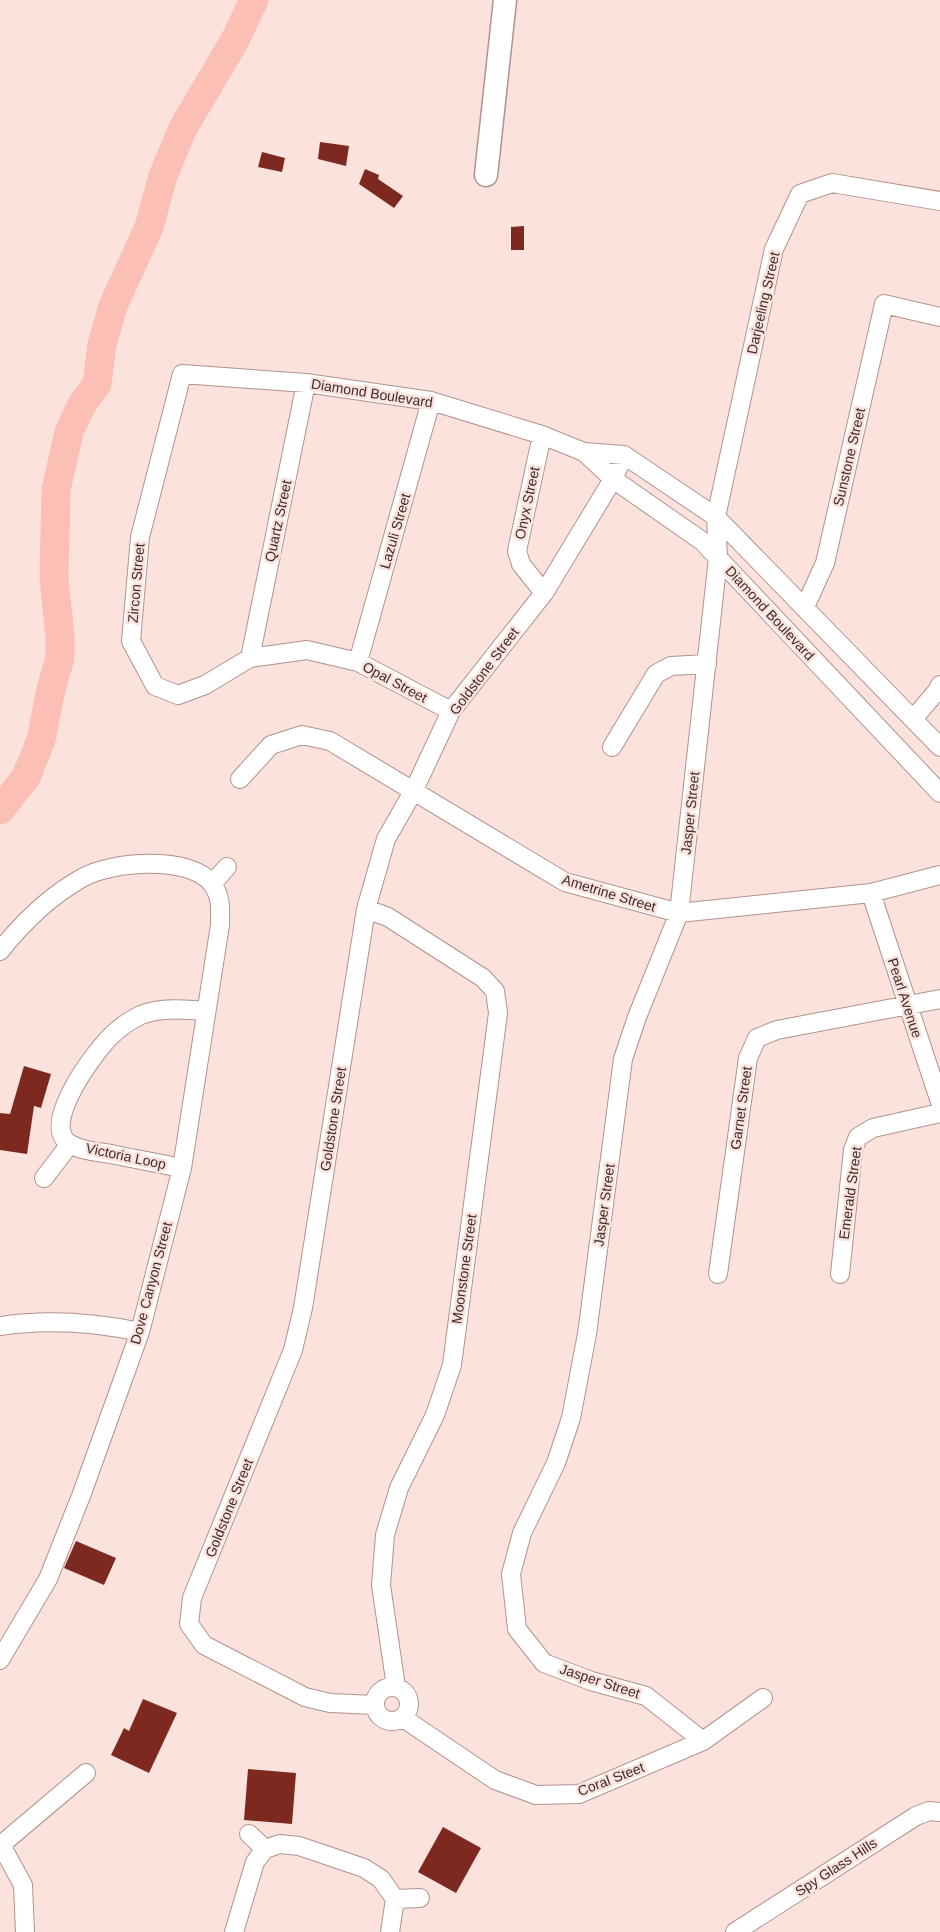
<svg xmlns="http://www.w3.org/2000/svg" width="940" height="1932" font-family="Helvetica,sans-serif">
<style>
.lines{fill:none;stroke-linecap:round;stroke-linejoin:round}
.river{stroke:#fbbfb5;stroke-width:29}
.building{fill:#7e2920}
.minor-casing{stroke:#b1928d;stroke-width:20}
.tertiary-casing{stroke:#b1928d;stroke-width:25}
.minor{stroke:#fff;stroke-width:18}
.tertiary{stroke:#fff;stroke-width:22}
.labels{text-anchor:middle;stroke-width:5;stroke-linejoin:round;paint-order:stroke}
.street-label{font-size:14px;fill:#3a2d2b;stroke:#fce2dd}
</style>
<rect width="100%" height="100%" fill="#fce2dd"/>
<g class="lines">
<path class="river" d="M 0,810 L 26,777 L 41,740 L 51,689 L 60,658 L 60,637 L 54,578 L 56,490 L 69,432 L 81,406 L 97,384 L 102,344 L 113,306 L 149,227 L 163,176 L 183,128 L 235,40 L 254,0"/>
</g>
<path class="building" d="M 320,142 L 349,146 L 346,166 L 318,159 Z
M 262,152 L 285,158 L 282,172 L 258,167 Z
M 365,169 L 379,175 L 378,179 L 403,196 L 394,208 L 359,184 Z
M 524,226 L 524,250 L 511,250 L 511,227 Z
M 24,1066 L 51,1074 L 41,1108 L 34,1106 L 27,1154 L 0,1150 L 0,1113 L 10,1114 Z
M 76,1541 L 116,1558 L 104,1585 L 64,1568 Z
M 143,1699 L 177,1713 L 149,1773 L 111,1755 L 124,1728 L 129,1731 Z
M 248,1769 L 296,1773 L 292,1824 L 244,1820 Z
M 443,1827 L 481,1848 L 456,1893 L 418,1872 Z"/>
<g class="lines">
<defs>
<path id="minor" d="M 542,435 L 517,551 L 521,564 L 544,593
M 584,452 L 613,479 L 702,541 L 940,793
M 805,607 L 825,563 L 884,304 L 940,317
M 250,658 L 306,383
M 358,662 L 431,401
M 451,711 L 358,662 L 307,650 L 250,658 L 205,685 L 178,695 L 155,686 L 131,641 L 140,537 L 182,374 L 306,383 L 431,401 L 542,435 L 584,452 L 624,455 L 716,517 L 940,747
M 913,719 L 937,691 L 940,685
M 612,747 L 656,674 L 671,666 L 707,664
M 240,779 L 271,745 L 302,735 L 330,741 L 565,882 L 679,913 L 871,893 L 940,875
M 212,884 L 227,867
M 871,893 L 940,1102
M 366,909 L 388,917 L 483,978 L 495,991 L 498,1013 L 452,1365 L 435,1415 L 399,1488 L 385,1535 L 381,1585 L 396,1687
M 0,951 C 23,922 50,896 82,878 C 111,861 191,855 212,884 C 222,897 220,910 220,925 L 182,1168 L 140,1332 L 81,1496 L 48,1579 L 0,1660
M 182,1168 C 158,1163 134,1159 111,1154 C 98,1152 82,1151 70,1144 C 39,1126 94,1053 110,1037 C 119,1028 130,1020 141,1015 C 160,1007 186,1009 205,1011
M 44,1178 L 70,1144
M 718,1274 L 748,1058 L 757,1038 L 777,1030 L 940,999
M 840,1274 L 853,1150 L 858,1137 L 873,1128 L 940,1113
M 0,1326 C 48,1319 92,1322 140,1332
M375 1704a17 17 0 1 1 34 0a17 17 0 1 1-34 0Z
M 375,1705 L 330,1703 L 305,1697 L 204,1645 L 189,1624 L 192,1598 L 293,1350 L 303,1308 L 366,909 L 386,839 L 414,790 L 451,711 L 544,593 L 613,479 L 624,455
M 403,1718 L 495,1780 L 536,1795 L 579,1794 L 703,1741 L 763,1698
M 703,1741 L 646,1696 L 591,1681 L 544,1663 L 517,1629 L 511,1574 L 522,1533 L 556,1463 L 571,1418 L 587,1334 L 623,1059 L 637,1017 L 679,913 L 718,558 L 716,517 L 774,249 L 800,194 L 832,183 L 940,201
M 249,1834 L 265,1849
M 0,1843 L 23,1885 L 25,1932
M 2,1844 L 86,1773
M 395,1899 L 420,1898
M 234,1932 L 255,1862 L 265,1849 L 280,1844 L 299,1846 L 364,1868 L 381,1879 L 395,1899 L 390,1932
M 735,1932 L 916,1816 L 929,1811 L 940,1812"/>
<path id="tertiary" d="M 486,175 L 505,0"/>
</defs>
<use href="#minor" class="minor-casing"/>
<use href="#tertiary" class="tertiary-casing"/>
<use href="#minor" class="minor"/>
<use href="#tertiary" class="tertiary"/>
</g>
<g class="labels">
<g class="street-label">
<text transform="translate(763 303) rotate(-77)" y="5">Darjeeling Street</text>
<text transform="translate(372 393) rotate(9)" y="5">Diamond Boulevard</text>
<text transform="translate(849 457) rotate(-77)" y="5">Sunstone Street</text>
<text transform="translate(527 503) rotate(-78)" y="5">Onyx Street</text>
<text transform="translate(278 521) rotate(-78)" y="5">Quartz Street</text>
<text transform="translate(395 531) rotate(-74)" y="5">Lazuli Street</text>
<text transform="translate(136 583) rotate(-85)" y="5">Zircon Street</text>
<text transform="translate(770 613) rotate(47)" y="5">Diamond Boulevard</text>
<text transform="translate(484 671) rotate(-53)" y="5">Goldstone Street</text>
<text transform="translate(395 682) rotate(28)" y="5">Opal Street</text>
<text transform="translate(690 813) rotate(-84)" y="5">Jasper Street</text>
<text transform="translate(609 893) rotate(17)" y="5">Ametrine Street</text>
<text transform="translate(905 998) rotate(72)" y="5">Pearl Avenue</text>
<text transform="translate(741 1108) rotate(-82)" y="5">Garnet Street</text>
<text transform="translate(333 1119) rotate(-81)" y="5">Goldstone Street</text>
<text transform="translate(126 1156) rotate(12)" y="5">Victoria Loop</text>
<text transform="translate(850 1193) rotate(-82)" y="5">Emerald Street</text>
<text transform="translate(604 1205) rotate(-82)" y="5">Jasper Street</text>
<text transform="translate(464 1269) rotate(-82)" y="5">Moonstone Street</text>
<text transform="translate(151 1283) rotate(-75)" y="5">Dove Canyon Street</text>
<text transform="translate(229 1508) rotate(-68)" y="5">Goldstone Street</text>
<text transform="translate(600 1681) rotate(18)" y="5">Jasper Street</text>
<text transform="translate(611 1779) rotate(-21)" y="5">Coral Steet</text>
<text transform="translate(836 1867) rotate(-33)" y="5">Spy Glass Hills</text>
</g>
</g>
</svg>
